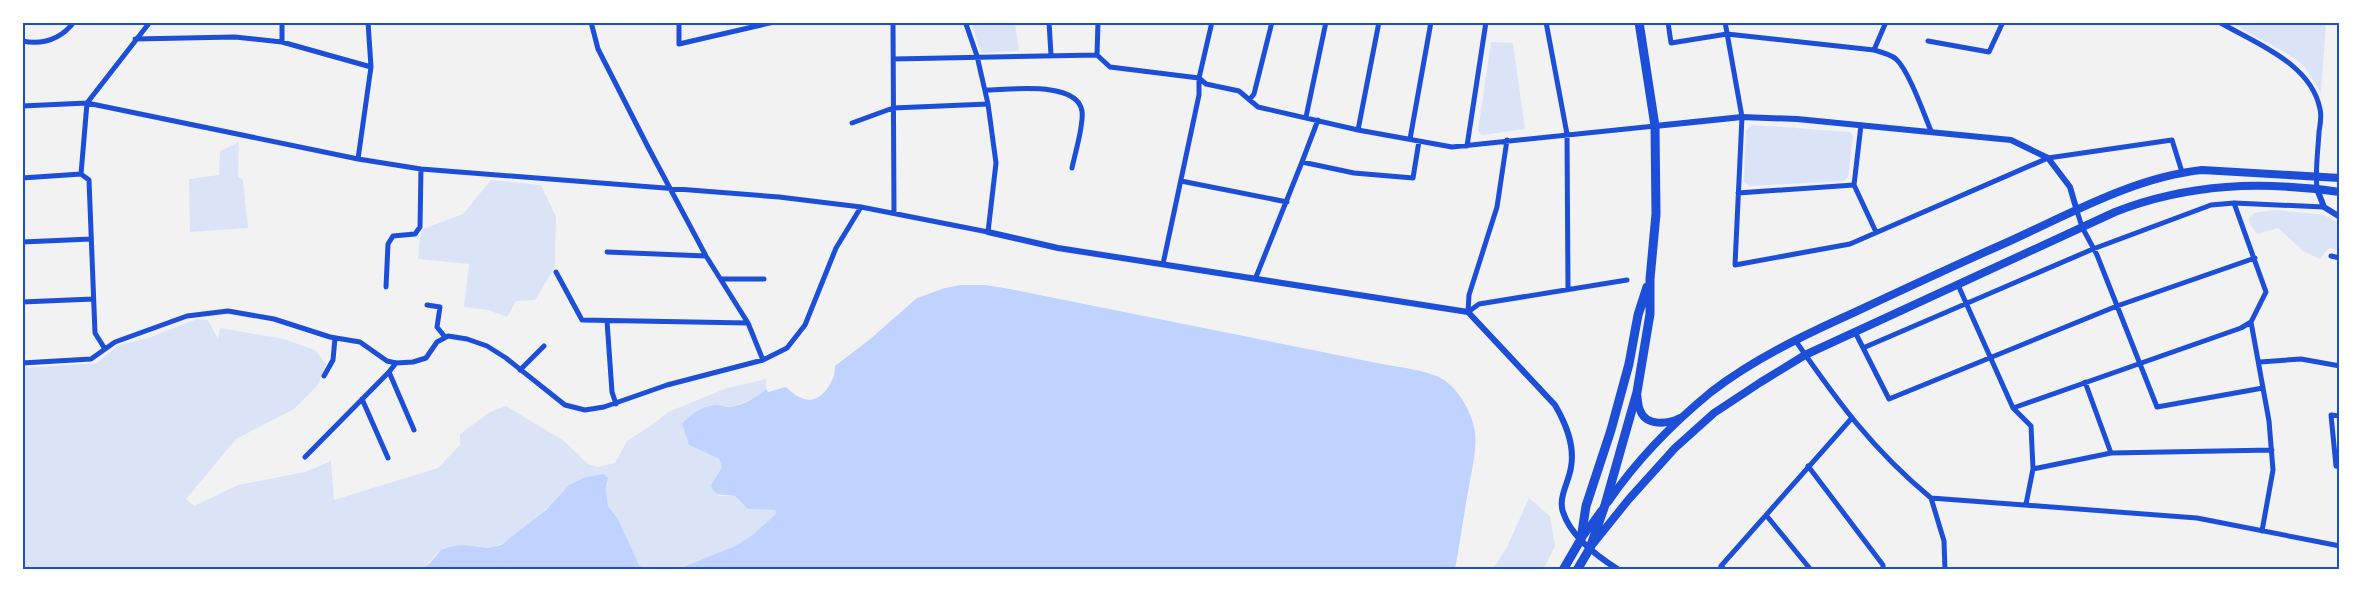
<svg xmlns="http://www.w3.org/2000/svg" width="2362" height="592" font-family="'Varela Round',sans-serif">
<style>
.green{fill:#dbe4f7}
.water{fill:#bfd3fe}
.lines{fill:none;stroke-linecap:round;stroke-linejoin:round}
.minor{stroke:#1d4ed8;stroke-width:5}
.tertiary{stroke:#1d4ed8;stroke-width:6}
.primary{stroke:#1d4ed8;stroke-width:8}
.trunk{stroke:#1d4ed8;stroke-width:9}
.neatline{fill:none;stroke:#1d4ed8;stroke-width:2}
</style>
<rect width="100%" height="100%" fill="#f2f2f2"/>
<path class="green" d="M 982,22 L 1015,23 L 1019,51 L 981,53 L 972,25 Z
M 2231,23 L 2326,23 L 2321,93 L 2304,66 L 2291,56 Z
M 1491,42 L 1513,43 L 1525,129 L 1482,135 L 1478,131 Z
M 1752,125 L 1850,132 L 1853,136 L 1848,177 L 1844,181 L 1749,186 L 1744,182 L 1746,130 Z
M 239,142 L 238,177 L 243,180 L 248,228 L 190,232 L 189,179 L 219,175 L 220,151 Z
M 491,180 L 541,185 L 556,217 L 555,267 L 535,300 L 516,301 L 507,317 L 488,310 L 464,307 L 469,264 L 418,259 L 420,236 L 423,229 L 463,214 Z
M 2275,210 L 2324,215 L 2339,223 L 2339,251 L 2329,248 L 2320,259 L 2303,251 L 2278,228 L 2257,234 L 2250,224 L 2249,218 L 2254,213 Z
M 197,319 L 208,320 L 218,339 L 220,328 L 284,339 L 315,350 L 326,364 L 318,385 L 294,409 L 236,439 L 186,499 L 194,506 L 238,485 L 305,472 L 331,461 L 334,500 L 438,468 L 460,445 L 460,434 L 490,412 L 506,406 L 564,441 L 588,464 L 598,467 L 615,463 L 627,441 L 656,422 L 668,412 L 727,388 L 766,379 L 766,389 L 758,397 L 731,407 L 716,405 L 682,424 L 689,445 L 719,459 L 722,467 L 711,485 L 719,496 L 735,496 L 745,506 L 752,509 L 775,510 L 776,514 L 750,537 L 735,546 L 678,569 L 646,569 L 639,565 L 618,519 L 608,506 L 606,488 L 608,483 L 569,485 C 554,502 511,546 488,548 C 472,550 459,542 443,549 C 434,553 430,565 420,569 L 23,570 L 23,368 L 97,363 L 119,345 L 151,337 Z
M 1529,498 L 1550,516 L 1555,546 L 1544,569 L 1493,569 L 1507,547 Z"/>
<path class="water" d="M 961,285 L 985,285 L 1010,289 L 1377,363 C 1396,367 1429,370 1444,380 C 1460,391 1472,413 1475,432 C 1477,450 1472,469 1469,486 C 1464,514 1460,542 1455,569 L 678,569 L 735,546 L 750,537 L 776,514 L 775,510 L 748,509 L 735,496 C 724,494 715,498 711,485 L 722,467 L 719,459 L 689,445 L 682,424 C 691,414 702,406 716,405 C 721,405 726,407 731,407 C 743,405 758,397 766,389 L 768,392 L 786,387 C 800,401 814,406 827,389 C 832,381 835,376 835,366 L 869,340 L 917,298 L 945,288 Z
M 604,474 L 608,478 L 606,488 L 608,506 L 618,519 L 639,565 L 646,569 L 420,569 L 429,564 L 441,550 L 449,547 L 462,545 L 488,548 L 501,545 L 546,510 L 569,485 L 586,477 Z"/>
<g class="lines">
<path class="minor" d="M 591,22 L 598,49 L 648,147 L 706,256 L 748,323 L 763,360
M 679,22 L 679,44 L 774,22
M 893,22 L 894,212
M 1049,22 L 1051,55
M 1546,22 L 1567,134 L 1568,288
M 1668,22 L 1671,43 L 1727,34 L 1874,50 C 1881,52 1890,54 1896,59 C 1909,71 1924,114 1931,131
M 1725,22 L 1742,117 L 1735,265 L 1850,244 L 2048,158 L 2172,140 L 2182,172
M 2219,22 C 2255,43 2311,63 2320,109 C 2322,116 2320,125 2319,132 C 2318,151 2315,170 2317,189
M 135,39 L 235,37 L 282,42 L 371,67
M 22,41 C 43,45 61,39 74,22
M 1928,41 L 1989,52 L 2003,22
M 282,42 L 282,22
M 1874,50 L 1886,22
M 1097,55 L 1098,22
M 893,59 L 1097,55 L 1110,67 L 1199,78 L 1206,84 L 1239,91 L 1258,107 L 1358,130 L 1452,147 L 1655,126
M 985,90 C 1008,90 1077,80 1082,111 C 1084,125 1075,153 1072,168
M 1250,99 L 1254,94 L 1272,22
M 22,106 L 87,103 L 358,159 L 421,169 L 779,197 L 861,207 L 988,232 L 996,163 L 988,104 L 977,56 L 966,24 L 964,22
M 1306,117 L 1326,22
M 852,123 L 893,108 L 988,104
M 1861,125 L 1854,185 L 1876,232
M 1358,130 L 1379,22
M 1410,139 L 1431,22
M 1467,146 L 1486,22
M 358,159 L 371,67 L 368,22
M 1302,162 L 1318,120
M 81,174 L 87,103 L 150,22
M 22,178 L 81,174 L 89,180 L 95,333 L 105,349
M 1181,181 L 1287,202
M 1738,193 L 1854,185
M 2234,203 L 2266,292 L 2251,322 L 2269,421 L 2273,470 L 2262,531
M 2077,211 L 2082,227 L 2097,255 L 2157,407 L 2263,388
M 22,242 L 91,239
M 607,252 L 706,256
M 2331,256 L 2340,258
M 1163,264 L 1199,95 L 1199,78 L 1212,22
M 556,272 L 582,320 L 748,323
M 1256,277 L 1302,162 L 1354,173 L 1413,178 L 1419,141
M 721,279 L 764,279
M 1958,285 L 2013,408 L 2031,426 L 2033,469 L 2026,504
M 386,287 L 388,244 L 393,236 L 415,234 L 420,227 L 421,169
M 22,302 L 93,299
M 427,305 L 440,307 L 437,327 L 445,337
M 1468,312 L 1469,295 L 1497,207 L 1507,140
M 1468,312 L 1479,304 L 1627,280
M 607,321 L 612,392 L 616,404
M 1855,332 L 1889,399 L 2117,306 L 2255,258
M 1795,340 C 1838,402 1872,449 1931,498 L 2197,518 L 2340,546
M 1863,348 L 2093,249 L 2211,205 L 2234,203 L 2324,207
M 2260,362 L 2301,359 L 2340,366
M 22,363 L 91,359 L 115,342 L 187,316 L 228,311 L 274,319 L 330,337 L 360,342 L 387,361 L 396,363 L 413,362 L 426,358 L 437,342 L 448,336 L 467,339 L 487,346 L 506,358 L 565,405 L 585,410 L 604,407 L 667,385 L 763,360 L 787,348 L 805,325 L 836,248 L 861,207
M 520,370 L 544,346
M 389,372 L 414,430
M 324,376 L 333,360 L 335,338
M 2085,382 L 2111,453
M 362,399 L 388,458
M 2013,408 L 2241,328 L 2251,322
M 2340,416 L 2331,415 L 2336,466 L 2340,467
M 305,457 L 389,372 L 396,363
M 1808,466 L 1883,565 L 1883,570
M 2033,469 L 2111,453 L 2272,450
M 1931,498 L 1944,541 L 1945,570
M 1766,515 L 1811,570
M 1725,570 L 1721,566 L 1851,419"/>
<path class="tertiary" d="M 1655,126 L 1742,117 L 1797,119 L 2011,140 L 2048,158 L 2070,187 L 2077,211
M 2317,189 L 2324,207 L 2340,217
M 988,232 L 1058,248 L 1468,312 L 1555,405 C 1566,424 1575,445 1571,467 C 1569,482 1558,497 1563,512 C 1571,537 1598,557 1619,570"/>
<path class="primary" d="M 1637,394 C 1638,399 1638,406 1640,410 C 1646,427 1668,424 1680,418
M 1608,502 C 1636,461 1672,424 1711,392 C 1754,359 1804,335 1853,313 C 1902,290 1951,267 2001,245 C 2064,217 2133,177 2202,170 L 2340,178
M 1581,539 L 1601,511
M 1592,545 L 1629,499 L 1675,448 L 1714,413 L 1761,382 L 1805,355 L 2115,212 C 2189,183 2262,181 2340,192"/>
<path class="trunk" d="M 1563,570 L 1581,539 L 1586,506 L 1611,430 L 1629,364 L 1638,315 L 1647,287
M 1577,570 L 1590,548 L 1605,505 L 1637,392 L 1650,314 L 1650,279 L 1656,214 L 1655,126 L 1639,22"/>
</g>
<rect width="2362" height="592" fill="none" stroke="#ffffff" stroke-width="48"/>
<rect x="24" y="24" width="2314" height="544" class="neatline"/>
</svg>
